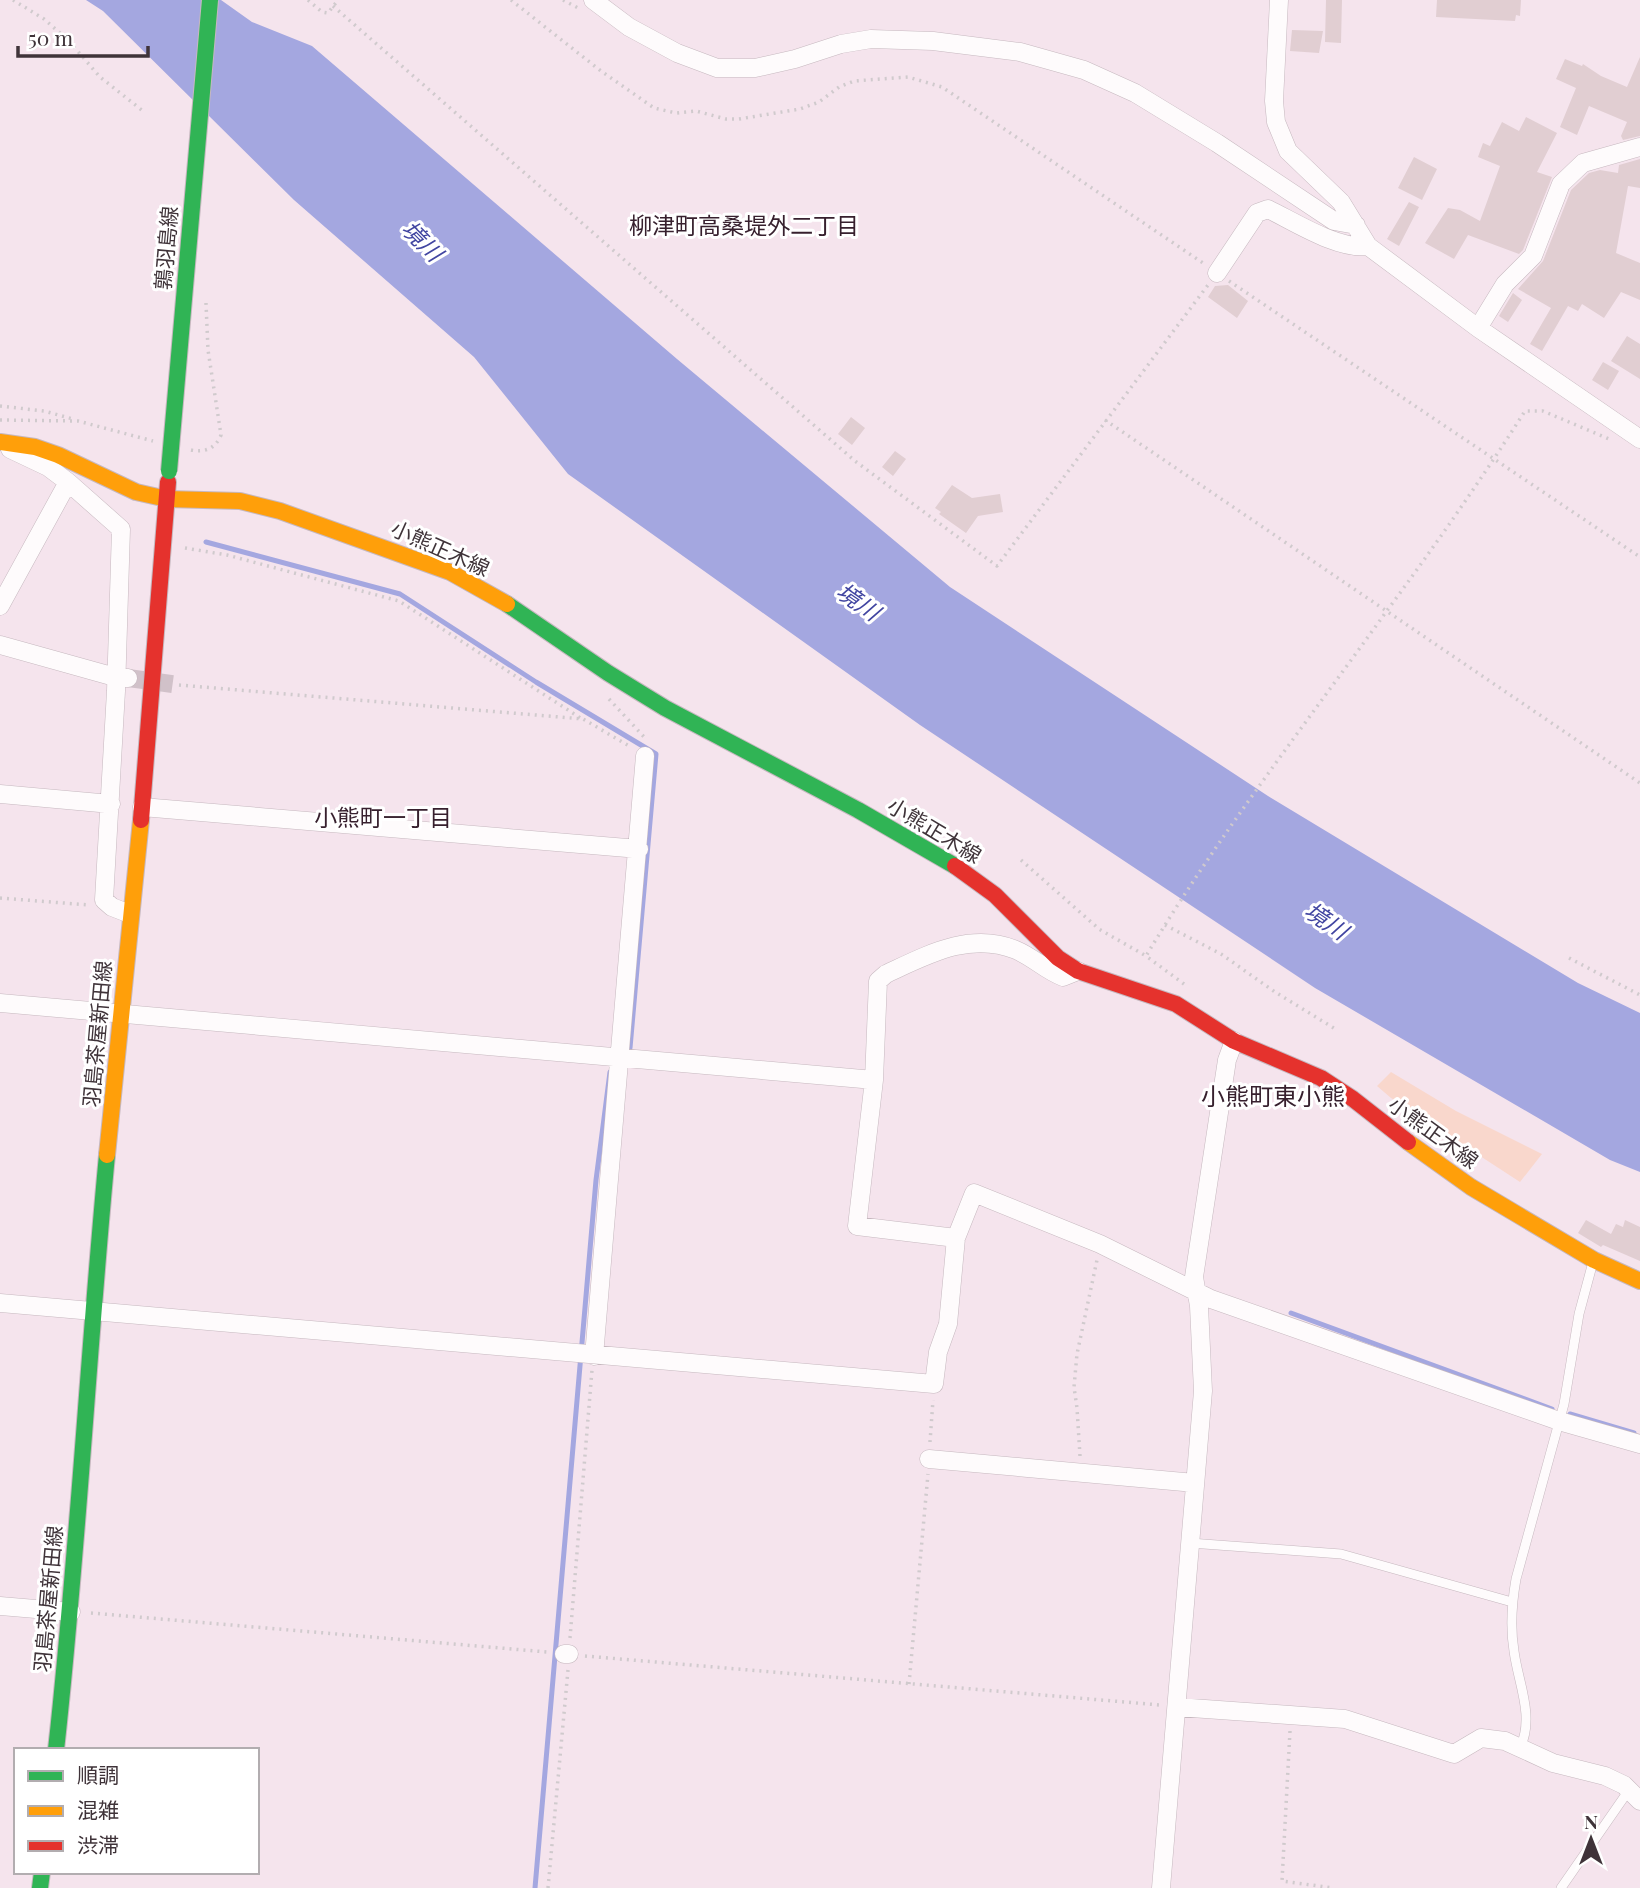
<svg xmlns="http://www.w3.org/2000/svg" width="1640" height="1888" font-family="'Playfair Display','Noto Sans JP',serif">
<style>
.green{fill:#f9d7cc}
.water{fill:#a4a7e0}
.lines{fill:none;stroke-linecap:round;stroke-linejoin:round}
.stream{stroke:#a4a7e0;stroke-width:5}
.building{fill:#e1ced2}
.street-tunnel{stroke:#d1c1c9;stroke-width:18;stroke-dasharray:18 9;stroke-linecap:butt}
.lane-casing{stroke:#c6b8bf;stroke-width:10}
.street-casing{stroke:#c6b8bf;stroke-width:19}
.fast-casing{stroke:#c6b8bf;stroke-width:18}
.slow-casing{stroke:#c6b8bf;stroke-width:18}
.jam-casing{stroke:#c6b8bf;stroke-width:18}
.path{stroke:#d0cacd;stroke-width:3.5;stroke-dasharray:2 5;stroke-linecap:butt}
.lane{stroke:#fefbfc;stroke-width:9}
.street{stroke:#fefbfc;stroke-width:18}
.fast{stroke:#30b455;stroke-width:16}
.slow{stroke:#ff9f0a;stroke-width:16}
.jam{stroke:#e5322d;stroke-width:16}
.fast-bridge-casing{stroke:#c6b8bf;stroke-width:18;stroke-linecap:butt}
.fast-bridge{stroke:#30b455;stroke-width:16}
.labels{text-anchor:middle;stroke-width:6;stroke-linejoin:round;paint-order:stroke}
.street-label{font-size:21px;fill:#3f3339;stroke:#fff}
.neighbourhood-label{font-size:23px;fill:#37202e;stroke:#fff}
.water-label{font-size:23px;font-style:italic;fill:#4145a1;stroke:#fff}
.quarter-label{font-size:24px;fill:#37202e;stroke:#fff}
</style>
<rect width="100%" height="100%" fill="#f5e4ed"/>
<path class="green" d="M 1391,1072 L 1456,1111 L 1542,1154 L 1520,1182 L 1391,1098 L 1377,1086 Z"/>
<path class="water" d="M 86,0 L 221,0 L 252,22 L 312,46 L 677,359 L 950,587 L 1268,796 L 1578,983 L 1640,1013 L 1640,1172 L 1610,1160 L 1315,988 L 920,725 L 568,474 L 474,357 L 294,200 L 103,11 Z"/>
<g class="lines">
<path class="stream" d="M 206,542 L 400,594 L 536,682 L 656,754 L 630,1048
M 1291,1313 L 1552,1409
M 1570,1414 L 1634,1433
M 535,1888 L 596,1180 L 610,1072"/>
</g>
<path class="building" d="M 1326,0 L 1342,0 L 1341,43 L 1325,42 Z
M 1437,0 L 1521,0 L 1520,16 L 1516,15 L 1515,21 L 1436,17 Z
M 1292,30 L 1323,31 L 1319,53 L 1290,51 Z
M 1640,57 L 1640,136 L 1623,140 L 1621,136 L 1627,122 L 1589,106 L 1577,135 L 1560,127 L 1576,88 L 1556,79 L 1565,59 L 1582,66 L 1583,64 L 1601,76 L 1627,87 Z
M 1526,117 L 1557,133 L 1537,172 L 1552,177 L 1523,250 L 1519,254 L 1468,235 L 1454,259 L 1425,243 L 1448,208 L 1460,210 L 1480,221 L 1500,166 L 1478,157 L 1483,143 L 1490,146 L 1502,122 L 1519,131 Z
M 1414,157 L 1437,169 L 1422,200 L 1398,188 Z
M 1640,159 L 1640,188 L 1628,186 L 1616,253 L 1640,263 L 1640,300 L 1621,292 L 1604,318 L 1582,304 L 1578,311 L 1568,306 L 1542,351 L 1530,344 L 1551,308 L 1518,289 L 1543,261 L 1571,190 L 1589,173 L 1600,170 L 1618,173 L 1619,165 Z
M 1409,202 L 1419,207 L 1399,246 L 1387,239 Z
M 1228,285 L 1248,301 L 1237,318 L 1208,297 L 1215,286 Z
M 1513,293 L 1522,300 L 1508,322 L 1499,316 Z
M 1627,336 L 1640,344 L 1640,379 L 1611,361 Z
M 1603,362 L 1619,371 L 1608,390 L 1592,380 Z
M 851,417 L 865,428 L 852,445 L 838,434 Z
M 895,451 L 906,459 L 893,476 L 882,467 Z
M 952,485 L 972,498 L 1000,494 L 1003,512 L 978,516 L 966,533 L 939,514 L 941,512 L 935,508 Z
M 1586,1220 L 1611,1234 L 1616,1224 L 1623,1227 L 1625,1220 L 1640,1227 L 1640,1261 L 1603,1245 L 1601,1247 L 1578,1233 Z"/>
<g class="lines">
<path class="street-tunnel" d="M 128,678 L 179,685"/>
<defs>
<path id="lane" d="M 1190,1543 L 1341,1554 L 1512,1602
M 1520,1748 C 1535,1716 1518,1683 1514,1651 C 1510,1627 1512,1602 1516,1579 L 1564,1404 L 1579,1314 L 1593,1262
M 1561,1888 L 1629,1790"/>
<path id="street" d="M 593,0 L 629,27 L 677,53 L 717,68 L 755,68 L 795,59 L 841,44 L 871,39 L 933,41 L 1020,52 L 1084,70 L 1135,93 L 1217,143 L 1334,221 L 1356,225
M 1279,0 L 1274,101 L 1276,122 L 1288,151 L 1341,202 L 1368,246 L 1478,328 L 1640,439
M 1217,273 L 1257,213 L 1268,209 C 1295,222 1338,250 1368,246
M 1478,328 L 1505,284 L 1533,256 L 1561,184 L 1583,163 L 1640,147
M 68,482 L 121,529 L 116,691 L 104,900 L 112,907 L 130,914
M 0,606 L 68,482 L 48,467 L 10,449
M 0,645 L 115,677 L 128,678
M 0,794 L 111,804
M 142,807 L 639,849
M 0,1003 L 874,1080
M 956,1238 L 857,1226 L 874,1080 L 878,981 L 886,974 C 927,955 970,931 1016,950 C 1033,957 1045,970 1063,977 L 1078,971
M 0,1303 L 934,1384 L 938,1352 L 948,1324 L 956,1238 L 974,1193 L 1100,1244 L 1211,1299 L 1559,1421 L 1640,1444
M 594,1356 L 645,756
M 929,1459 L 1195,1483
M 0,1606 L 71,1612
M 564,1654 L 569,1654
M 1177,1707 L 1345,1719 L 1454,1754 L 1481,1738 L 1505,1741 L 1553,1763 L 1605,1776 L 1624,1785 L 1640,1801
M 1161,1888 L 1203,1391 L 1199,1306 L 1194,1277 L 1227,1060 L 1234,1041"/>
<path id="fast" d="M 507,604 L 608,673 L 665,708 L 858,810 L 955,866
M 56,1750 C 78,1552 88,1354 107,1155
M 40,1888 L 42,1872"/>
<path id="slow" d="M 0,442 L 35,447 L 58,455 L 136,492 L 167,499 L 240,501 L 280,511 L 450,572 L 507,604
M 1408,1142 L 1471,1187 L 1594,1260 L 1640,1281
M 107,1155 L 141,820"/>
<path id="jam" d="M 141,820 L 168,482
M 955,866 L 995,895 L 1058,958 L 1078,971 L 1176,1004 L 1234,1041 L 1321,1078 L 1353,1099 L 1408,1142"/>
</defs>
<use href="#lane" class="lane-casing"/>
<use href="#street" class="street-casing"/>
<use href="#fast" class="fast-casing"/>
<use href="#slow" class="slow-casing"/>
<use href="#jam" class="jam-casing"/>
<path class="path" d="M 13,0 L 44,19 L 68,40 L 100,77 L 143,111
M 308,0 L 322,12 L 328,13 L 338,0
M 511,0 L 601,71 L 654,108 L 676,113 L 696,111 L 726,119 L 739,119 L 800,109 L 819,102 L 839,87 L 854,81 L 908,77 L 942,87 L 1203,263
M 563,0 L 580,9
M 333,6 L 855,461 L 997,566 L 1208,285
M 1229,281 L 1640,557
M 0,406 L 44,411 L 73,419
M 0,420 L 78,421 L 153,441
M 1105,420 L 1640,783
M 191,450 C 205,453 216,448 221,435 L 208,350 L 206,303
M 185,548 L 227,555 L 399,601 L 582,719
M 179,685 L 583,719 L 631,747
M 609,699 L 646,739
M 1021,860 L 1099,929 L 1146,956
M 0,898 L 89,905
M 1165,925 L 1221,954 L 1275,992 L 1337,1030
M 1569,958 L 1640,995
M 1184,984 L 1146,956 C 1218,836 1304,726 1386,612 C 1434,547 1481,480 1525,411 L 1543,411 L 1609,439
M 930,1442 L 933,1400
M 1080,1456 L 1077,1408 L 1074,1387 L 1077,1354 L 1097,1260
M 91,1613 L 547,1652
M 570,1638 L 592,1370
M 585,1656 L 1160,1705
M 909,1684 L 928,1474
M 1290,1731 L 1282,1881 L 1333,1888
M 548,1888 L 568,1670"/>
<use href="#lane" class="lane"/>
<use href="#street" class="street"/>
<use href="#fast" class="fast"/>
<use href="#slow" class="slow"/>
<use href="#jam" class="jam"/>
<defs>
<path id="fast-bridge" d="M 169,471 L 210,0"/>
</defs>
<use href="#fast-bridge" class="fast-bridge-casing"/>
<use href="#fast-bridge" class="fast-bridge"/>
</g>
<g class="labels">
<g class="street-label">
<text transform="translate(167 248) rotate(-85)" y="7">鶉羽島線</text>
<text transform="translate(440 549) rotate(24)" y="7">小熊正木線</text>
<text transform="translate(934 831) rotate(31)" y="7">小熊正木線</text>
<text transform="translate(98 1034) rotate(-85)" y="7">羽島茶屋新田線</text>
<text transform="translate(1433 1133) rotate(36)" y="7">小熊正木線</text>
<text transform="translate(49 1599) rotate(-85)" y="7">羽島茶屋新田線</text>
</g>
<g class="neighbourhood-label">
<text x="744" y="234">柳津町高桑堤外二丁目</text>
<text x="383" y="826">小熊町一丁目</text>
</g>
<g class="water-label">
<text transform="translate(422 241) rotate(45)" y="8">境川</text>
<text transform="translate(858 602) rotate(35)" y="8">境川</text>
<text transform="translate(1326 921) rotate(34)" y="8">境川</text>
</g>
<g class="quarter-label">
<text x="1273" y="1105">小熊町東小熊</text>
</g>
</g>
<rect x="14" y="1748" width="245" height="126" fill="#ffffff" stroke="#b2adb0" stroke-width="2"/>
<rect x="28" y="1771" width="35" height="10" fill="#30b455" stroke="#b2adb0" stroke-width="2"/>
<text x="77" y="1783" font-size="21" fill="#3f3339">順調</text>
<rect x="28" y="1806" width="35" height="10" fill="#ff9f0a" stroke="#b2adb0" stroke-width="2"/>
<text x="77" y="1818" font-size="21" fill="#3f3339">混雑</text>
<rect x="28" y="1841" width="35" height="10" fill="#e5322d" stroke="#b2adb0" stroke-width="2"/>
<text x="77" y="1853" font-size="21" fill="#3f3339">渋滞</text>
<g transform="translate(1591 1839)" stroke="#ffffff" stroke-width="5" paint-order="stroke">
<path d="M0-5L12 26L0 18L-12 26Z" fill="#3f3339"/>
<text y="-10" font-size="19" font-weight="bold" text-anchor="middle" fill="#3f3339">N</text>
</g>
<path d="M18 46v10h130v-10" fill="none" stroke="#3f3339" stroke-width="3.5"/>
<text x="28" y="46" font-size="21" fill="#3f3339" stroke="#ffffff" stroke-width="5" paint-order="stroke">50 m</text>
</svg>
